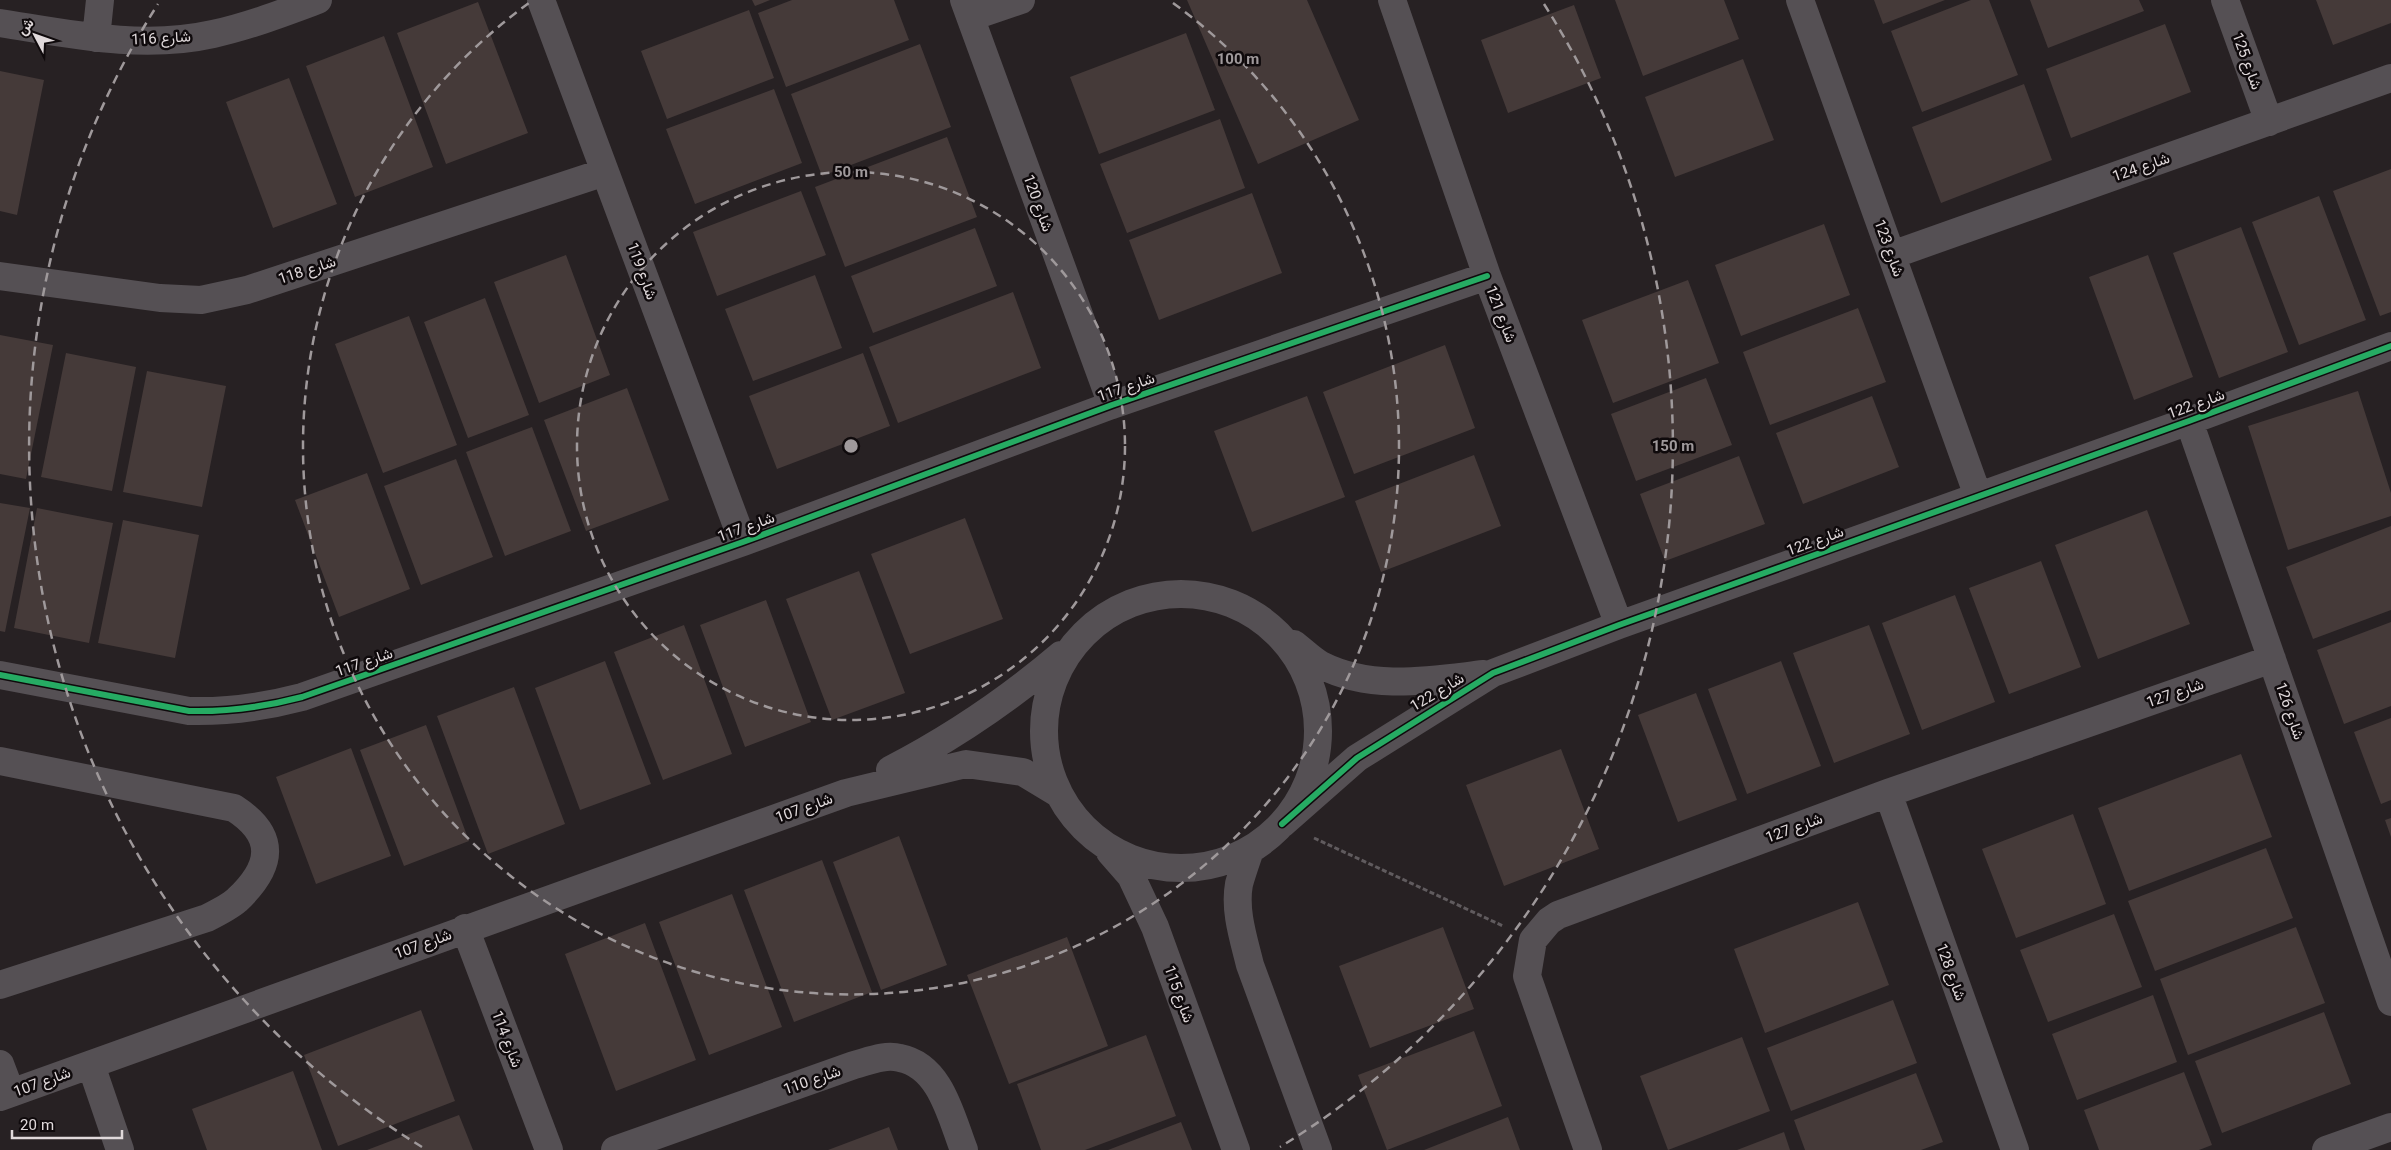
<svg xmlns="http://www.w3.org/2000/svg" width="2391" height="1150" font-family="Georgia,Vazirmatn,serif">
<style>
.building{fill:#453a39}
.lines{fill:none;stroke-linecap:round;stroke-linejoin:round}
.path{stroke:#605b5e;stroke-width:3;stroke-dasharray:5 2.5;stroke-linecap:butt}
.minor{stroke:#555054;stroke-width:28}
.cycleway-casing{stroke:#0f0a0c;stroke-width:9}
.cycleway{stroke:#26ab63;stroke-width:6}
.ring{fill:none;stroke:#9f999b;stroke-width:2.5;stroke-dasharray:9 6}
.labels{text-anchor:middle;stroke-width:5;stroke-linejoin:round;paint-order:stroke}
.street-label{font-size:15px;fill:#e0d9db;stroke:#0f0a0c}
.centre{fill:#9f999b;stroke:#0f0a0c;stroke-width:2.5}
.ring-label{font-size:15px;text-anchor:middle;font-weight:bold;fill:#9f999b;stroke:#0f0a0c;stroke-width:5;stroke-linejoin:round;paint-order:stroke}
</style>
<rect width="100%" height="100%" fill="#272123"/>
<path class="building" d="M 752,0 L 770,0 L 755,6 Z
M 792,0 L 894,0 L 909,40 L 786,87 L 758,13 Z
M 1187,0 L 1307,0 L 1359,120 L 1258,164 Z
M 1615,0 L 1724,0 L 1739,39 L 1643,76 Z
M 1874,0 L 1945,0 L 1883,24 Z
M 1971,0 L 1989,0 L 2018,75 L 1922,112 L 1891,31 Z
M 2030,0 L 2139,0 L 2144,11 L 2048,48 Z
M 2316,0 L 2391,0 L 2391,23 L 2333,45 Z
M 478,2 L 528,133 L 446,164 L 397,33 Z
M 1574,5 L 1601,78 L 1508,113 L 1481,40 Z
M 749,10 L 774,78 L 667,119 L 641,51 Z
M 2165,24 L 2191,92 L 2071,138 L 2046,69 Z
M 1186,33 L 1215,110 L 1099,154 L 1070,77 Z
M 384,36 L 433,167 L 355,197 L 306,66 Z
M 920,44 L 951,127 L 822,176 L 791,94 Z
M 1743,59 L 1774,140 L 1675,177 L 1645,97 Z
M 0,71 L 44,80 L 17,215 L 0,211 Z
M 289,78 L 337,204 L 273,228 L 226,102 Z
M 2024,84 L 2052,160 L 1941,203 L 1912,127 Z
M 774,89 L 802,163 L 695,204 L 666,129 Z
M 1220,119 L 1245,188 L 1127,233 L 1100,164 Z
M 947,137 L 977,217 L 845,267 L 815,187 Z
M 2391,169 L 2391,312 L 2380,316 L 2333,191 Z
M 801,191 L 826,255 L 717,296 L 693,232 Z
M 1252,193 L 1282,273 L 1159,320 L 1129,240 Z
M 2319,196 L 2366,320 L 2299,345 L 2252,222 Z
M 1824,224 L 1850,295 L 1741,336 L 1715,265 Z
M 2241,227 L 2288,352 L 2219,378 L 2173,253 Z
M 975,228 L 997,286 L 873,333 L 851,276 Z
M 566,255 L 610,375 L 539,403 L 494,282 Z
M 2148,255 L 2193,377 L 2134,400 L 2089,277 Z
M 815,275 L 842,348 L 753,381 L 725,309 Z
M 1688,280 L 1719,363 L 1613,403 L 1582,320 Z
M 1013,292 L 1041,368 L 898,423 L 869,347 Z
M 485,298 L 529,415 L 468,438 L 424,322 Z
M 1858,308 L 1886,382 L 1770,425 L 1743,352 Z
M 409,316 L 457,445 L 383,473 L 335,344 Z
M 0,335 L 53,345 L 26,479 L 0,474 Z
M 1445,345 L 1475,428 L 1354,474 L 1323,392 Z
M 66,353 L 136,367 L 112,491 L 41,477 Z
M 863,353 L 890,426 L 777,469 L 749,396 Z
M 147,371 L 226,386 L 202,507 L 123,492 Z
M 1706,378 L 1732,445 L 1636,481 L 1611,414 Z
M 627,388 L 669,500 L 586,531 L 544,420 Z
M 2358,391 L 2391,493 L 2391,516 L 2288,550 L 2248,426 Z
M 1307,396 L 1345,497 L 1252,532 L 1214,431 Z
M 1872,396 L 1899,467 L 1803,504 L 1776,433 Z
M 532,427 L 571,531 L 505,556 L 466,452 Z
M 1474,455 L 1501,526 L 1381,572 L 1355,501 Z
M 1739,456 L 1765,524 L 1665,561 L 1640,494 Z
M 456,459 L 493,557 L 421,585 L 384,486 Z
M 367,473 L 410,589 L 339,617 L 295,500 Z
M 0,503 L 30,508 L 5,632 L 0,631 Z
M 37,508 L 113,523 L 89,643 L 14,628 Z
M 2147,510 L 2190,624 L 2098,659 L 2055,545 Z
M 965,518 L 1003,619 L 910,654 L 871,554 Z
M 123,520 L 199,535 L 175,658 L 98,643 Z
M 2391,526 L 2391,610 L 2313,639 L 2286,567 Z
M 2041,561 L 2081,667 L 2009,694 L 1969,588 Z
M 859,571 L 905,693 L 832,720 L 786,599 Z
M 1955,595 L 1995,702 L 1922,730 L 1882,623 Z
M 766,600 L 811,722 L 745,747 L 700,625 Z
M 2391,622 L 2391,706 L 2344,724 L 2317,650 Z
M 684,625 L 732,754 L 663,780 L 614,652 Z
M 1869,625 L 1910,734 L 1834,763 L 1793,653 Z
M 605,661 L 651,784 L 580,810 L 535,688 Z
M 1781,661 L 1821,766 L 1747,794 L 1708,689 Z
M 514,687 L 565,824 L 488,854 L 437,716 Z
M 1696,693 L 1737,800 L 1678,822 L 1638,715 Z
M 2391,718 L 2391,800 L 2381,804 L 2354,732 Z
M 426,725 L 469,841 L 404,866 L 360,750 Z
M 351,748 L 391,856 L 316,884 L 276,777 Z
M 1561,749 L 1599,849 L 1504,886 L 1466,785 Z
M 2241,754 L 2272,837 L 2129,891 L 2098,808 Z
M 2073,814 L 2106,904 L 2016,938 L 1982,849 Z
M 2391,818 L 2391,837 L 2385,820 Z
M 899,836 L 947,965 L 881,990 L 833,862 Z
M 2266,848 L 2293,918 L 2155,971 L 2128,901 Z
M 822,860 L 872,992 L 794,1022 L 744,890 Z
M 732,894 L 782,1027 L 709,1055 L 659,922 Z
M 1858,902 L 1889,985 L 1765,1033 L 1734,949 Z
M 2114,914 L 2142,987 L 2048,1022 L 2020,950 Z
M 645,923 L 696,1060 L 616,1091 L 565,954 Z
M 1443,927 L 1474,1009 L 1370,1048 L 1339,966 Z
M 2296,927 L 2325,1003 L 2188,1055 L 2160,979 Z
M 1067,937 L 1108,1046 L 1009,1084 L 967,975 Z
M 2153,995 L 2177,1062 L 2077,1100 L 2052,1034 Z
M 1893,1000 L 1917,1063 L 1791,1111 L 1767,1048 Z
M 421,1010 L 455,1101 L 338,1146 L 304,1055 Z
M 2324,1012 L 2351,1084 L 2222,1133 L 2195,1061 Z
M 1474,1031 L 1502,1106 L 1387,1150 L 1358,1075 Z
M 1146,1035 L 1176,1116 L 1085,1150 L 1041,1150 L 1017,1084 Z
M 1742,1037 L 1770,1111 L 1668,1150 L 1640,1076 Z
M 293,1071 L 322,1150 L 207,1150 L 192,1109 Z
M 2184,1072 L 2212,1145 L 2199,1150 L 2099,1150 L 2084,1110 Z
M 1916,1073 L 1943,1142 L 1921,1150 L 1805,1150 L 1794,1120 Z
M 459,1115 L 473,1150 L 367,1150 Z
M 1508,1117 L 1520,1150 L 1424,1150 Z
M 1181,1122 L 1192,1150 L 1108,1150 Z
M 889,1127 L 898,1150 L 828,1150 Z
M 1784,1132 L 1790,1150 L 1737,1150 Z"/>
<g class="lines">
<path class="path" d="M 1314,838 L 1503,926"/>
<path class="minor" d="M 541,0 L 743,542
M 964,0 L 1112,405
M 1392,0 L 1487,276 L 1619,625
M 1800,0 L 1978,496
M 2225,0 L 2269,122
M 971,17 L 1021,0
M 0,23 C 70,34 142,50 213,34 C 249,26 283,13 318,0
M 96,38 L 100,0
M 1892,255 L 2391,78
M 0,276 L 160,298 L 201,300 L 247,290 L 605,172
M 2189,421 L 2391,1002
M1044 731a137 137 0 1 1 274 0a137 137 0 1 1-274 0Z
M 1294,644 C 1303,651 1312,660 1321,665 C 1372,691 1431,680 1484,674
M 0,675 L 189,711 C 228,712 264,707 302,697 L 743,542 L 1112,405 L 1487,276
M 0,761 L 234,808 C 277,836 273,866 237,900 C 229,907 217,913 207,918 L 0,985
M 890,770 C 952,738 1008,700 1061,655
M 1888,793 L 2015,1150
M 1282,824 L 1357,758 L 1493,673 L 1619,625 L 2189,421 L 2391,346
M 1250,850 C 1246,862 1242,873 1239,884 C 1234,911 1244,940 1250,965 L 1318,1150
M 1110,852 L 1131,876 L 1155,927 L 1236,1150
M 465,928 L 549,1150
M 0,1064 L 11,1093
M 91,1065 L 120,1150
M 0,1097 L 846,793 L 966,764 L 1023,772 L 1056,792
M 615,1150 L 854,1065 C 869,1061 885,1054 900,1058 C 941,1066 951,1117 964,1150
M 1588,1150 L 1527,976 L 1533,940 L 1549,921 L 1558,915 L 1888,793 L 2272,659
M 2326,1150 L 2391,1127"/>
<defs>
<path id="cycleway" d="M 0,675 L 189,711 C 228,712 264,707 302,697 L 743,542 L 1112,405 L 1487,276
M 1282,824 L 1357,758 L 1493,673 L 1619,625 L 2189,421 L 2391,346"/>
</defs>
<use href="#cycleway" class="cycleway-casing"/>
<use href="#cycleway" class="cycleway"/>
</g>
<g class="ring">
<circle cx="851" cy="446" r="274"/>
<path d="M1173 3A548 548 0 1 1 529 3"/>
<path d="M422 1147A822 822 0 0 1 158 4M1544 4A822 822 0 0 1 1280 1147"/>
</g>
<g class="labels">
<g class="street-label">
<text transform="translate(161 38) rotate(-3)" y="5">شارع 116</text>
<text transform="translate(2247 61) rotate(70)" y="5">شارع 125</text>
<text transform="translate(2141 167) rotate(-19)" y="5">شارع 124</text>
<text transform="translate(1038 203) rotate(70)" y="5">شارع 120</text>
<text transform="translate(1889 248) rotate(70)" y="5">شارع 123</text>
<text transform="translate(307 270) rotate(-18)" y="5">شارع 118</text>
<text transform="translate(642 271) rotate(70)" y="5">شارع 119</text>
<text transform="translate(1501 314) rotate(69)" y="5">شارع 121</text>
<text transform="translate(1126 387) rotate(-19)" y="5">شارع 117</text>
<text transform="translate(2196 404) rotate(-20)" y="5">شارع 122</text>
<text transform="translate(746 527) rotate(-20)" y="5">شارع 117</text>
<text transform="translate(1815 541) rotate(-20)" y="5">شارع 122</text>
<text transform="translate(364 662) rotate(-19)" y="5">شارع 117</text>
<text transform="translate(1437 692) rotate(-31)" y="5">شارع 122</text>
<text transform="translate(2175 693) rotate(-19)" y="5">شارع 127</text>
<text transform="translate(2290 711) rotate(71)" y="5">شارع 126</text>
<text transform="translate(804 808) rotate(-20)" y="5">شارع 107</text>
<text transform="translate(1794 828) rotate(-20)" y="5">شارع 127</text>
<text transform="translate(423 944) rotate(-20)" y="5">شارع 107</text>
<text transform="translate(1951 972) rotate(70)" y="5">شارع 128</text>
<text transform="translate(1179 994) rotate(70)" y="5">شارع 115</text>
<text transform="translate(507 1039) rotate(69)" y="5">شارع 114</text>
<text transform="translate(812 1080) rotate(-19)" y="5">شارع 110</text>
<text transform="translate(42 1082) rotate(-20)" y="5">شارع 107</text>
</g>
</g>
<circle cx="851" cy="446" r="8" class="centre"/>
<g class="ring-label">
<text x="1238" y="64">100 m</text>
<text x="851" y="177">50 m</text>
<text x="1673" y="451">150 m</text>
</g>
<g transform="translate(35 35) rotate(311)" stroke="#0f0a0c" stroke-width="4" paint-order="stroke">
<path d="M0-4L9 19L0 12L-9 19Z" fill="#e0d9db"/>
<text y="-8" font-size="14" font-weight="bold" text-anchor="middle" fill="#e0d9db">ش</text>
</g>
<path d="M12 1130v8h110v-8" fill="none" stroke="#e0d9db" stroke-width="2.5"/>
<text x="20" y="1130" font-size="15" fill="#e0d9db" stroke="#0f0a0c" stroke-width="4" paint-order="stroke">20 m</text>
</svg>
